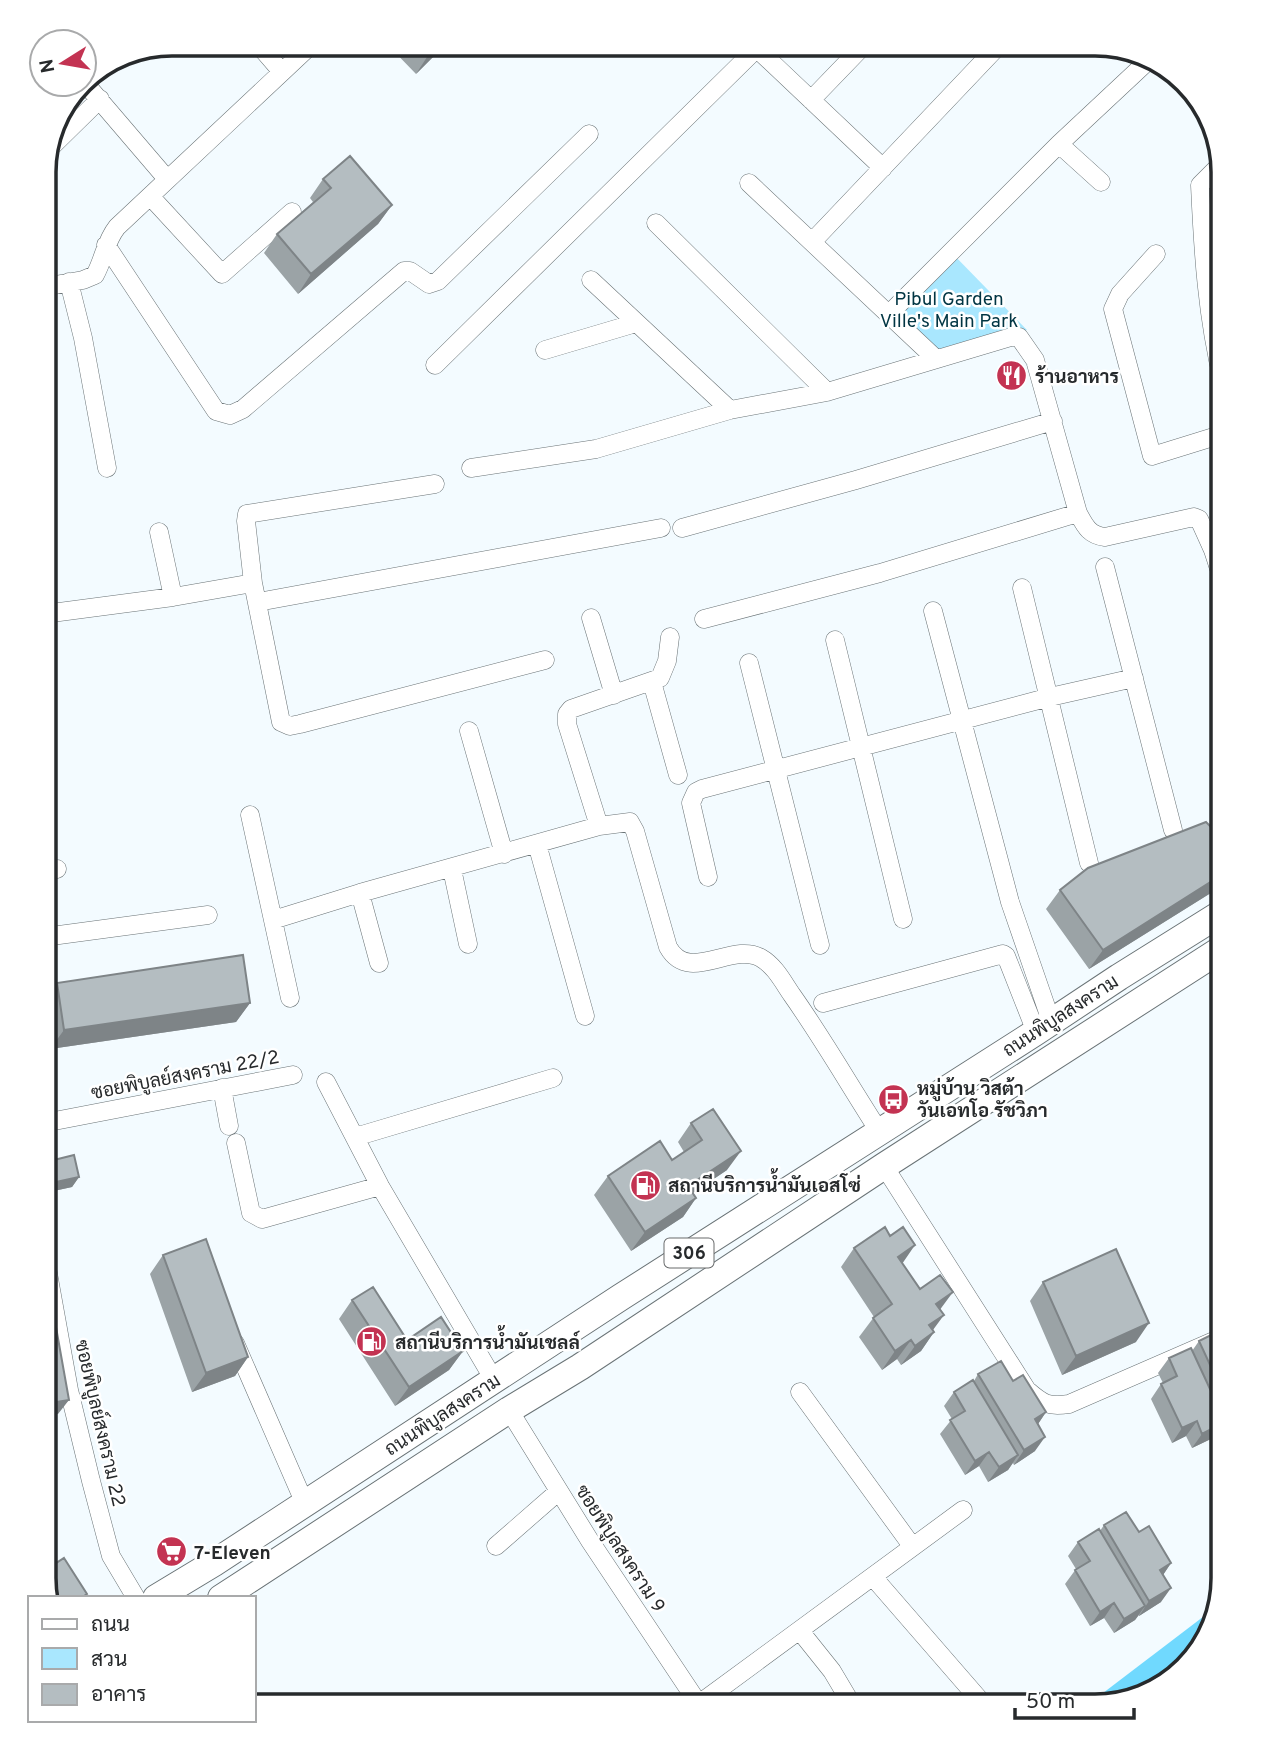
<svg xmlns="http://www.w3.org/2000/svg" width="1267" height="1750" font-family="Overpass,Sarabun,sans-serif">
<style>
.green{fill:#a9e7fe}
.water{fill:#70d9fe}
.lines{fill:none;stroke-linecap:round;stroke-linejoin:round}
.street-casing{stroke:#6a7376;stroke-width:19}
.primary-casing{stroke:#6a7376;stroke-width:28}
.street{stroke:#fff;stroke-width:18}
.primary{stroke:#fff;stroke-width:26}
.wall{fill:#9ba3a6}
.shaded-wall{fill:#7e8487}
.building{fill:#b4bdc1;stroke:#7e8487;stroke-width:2}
.labels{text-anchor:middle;stroke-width:5;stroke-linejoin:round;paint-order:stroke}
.shield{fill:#fff;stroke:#686a6b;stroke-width:2}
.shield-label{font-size:18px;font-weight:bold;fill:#272a2c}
.park-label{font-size:19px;fill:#013543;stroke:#fff}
.poi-label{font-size:19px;font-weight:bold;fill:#272a2c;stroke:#fff;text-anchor:start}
.street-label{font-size:19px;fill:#272a2c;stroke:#fff}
.rim{fill:none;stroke:#272a2c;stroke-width:3.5}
</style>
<rect width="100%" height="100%" fill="#f3fbff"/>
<path class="green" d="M 949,250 L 1027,330 L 937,356 L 892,311 Z"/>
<path class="water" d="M 1216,1607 L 1206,1642 L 1160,1689 L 1096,1706 L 1086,1706 Z"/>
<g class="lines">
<defs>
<path id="street" d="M 258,44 L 282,72
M 752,44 L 883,168
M 84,82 L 167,179
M 811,100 L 865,44
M 1059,144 L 1101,182
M 48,150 L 100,99
M 1221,164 L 1200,185 C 1203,251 1207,317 1223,382
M 749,183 L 936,359
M 150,196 L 222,274 L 292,212
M 656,223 L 827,392
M 812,242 L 1000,44
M 106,245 L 216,411 L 230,415 L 243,409 L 404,271 L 410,271 L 429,284 L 438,281 L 589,134
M 1156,254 L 1120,294 L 1113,309 L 1152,456 L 1223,434
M 591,280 L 730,410
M 69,282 L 83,338 L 107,468
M 44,287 L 83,280 L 95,275 C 104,259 105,242 117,227 L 312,44
M 889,314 L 1059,144 L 1151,58
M 545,350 L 636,323
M 435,365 L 756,49
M 471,468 L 596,449 L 730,410 L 827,392 L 1011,337 L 1019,337 L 1035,360 L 1078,513 C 1085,526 1089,535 1105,537 L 1194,517 L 1199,519 L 1213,550 L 1223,581
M 435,484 L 247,514 L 246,521 L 253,583 L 281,722 L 290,726 L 300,724 L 545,660
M 682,528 L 856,480 L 1053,421
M 159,532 L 173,597
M 1105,567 L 1173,830
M 1022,588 L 1089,863
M 258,602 L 661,528
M 933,611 L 1010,902 L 1051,1021
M 44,614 L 173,597 L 253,583
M 591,618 L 614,695
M 704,619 L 880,573 L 1078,513
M 835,640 L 903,919
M 749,663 L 820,945
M 652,682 L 678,775
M 469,731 L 504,854
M 250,815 L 290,998
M 599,826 L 567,724 L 567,714 L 571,709 L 660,678 L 667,661 L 670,637
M 537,844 L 585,1016
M 452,869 L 468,944
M 44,872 L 57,869
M 708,877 L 691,803 L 696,792 L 702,789 L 1050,697 L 1134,678
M 360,893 L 379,963
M 273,920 L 360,893 L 599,826 L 630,822 L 635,831 L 668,947 C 689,985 732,941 761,958 C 775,966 783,982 792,995 C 823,1039 850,1086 879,1131
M 44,937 L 208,915
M 823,1003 L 1003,954 L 1006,956 L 1036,1032
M 326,1082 L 380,1186 L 494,1380
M 222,1088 L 229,1126
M 44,1123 L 293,1075
M 355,1137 L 553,1078
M 236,1143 L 251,1213 L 262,1219 L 380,1186
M 884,1166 L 1027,1390 C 1043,1404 1048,1407 1069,1404 L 1223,1337
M 44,1251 L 69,1390 L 91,1481 L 111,1556 L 136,1598
M 235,1343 L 305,1504
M 800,1392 L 912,1546
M 509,1410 L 590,1541 L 700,1706
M 496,1546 L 559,1491
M 873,1577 L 985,1706
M 800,1631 L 832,1671 L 851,1703 L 847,1706
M 699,1704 L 963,1510"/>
<path id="primary" d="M 156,1598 L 214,1563 L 621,1297 L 1036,1032 L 1119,977 L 1223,912
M 221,1598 L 509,1410 L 580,1367 L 884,1166 L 1223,948"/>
</defs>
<use href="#street" class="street-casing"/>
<use href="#primary" class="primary-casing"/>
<use href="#street" class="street"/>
<use href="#primary" class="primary"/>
</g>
<path class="wall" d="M 387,44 L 446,44 L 416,74 Z
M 323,179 L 392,205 L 378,224 L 298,294 L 264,253 L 277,234 L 313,202 L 310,198 Z
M 1223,853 L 1223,877 L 1214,891 L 1089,969 L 1046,909 L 1060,890 Z
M 57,983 L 250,1003 L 236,1022 L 50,1049 L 44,1001 Z
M 691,1123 L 727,1170 L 693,1193 L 696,1198 L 683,1217 L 631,1251 L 594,1195 L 608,1176 L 672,1160 L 684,1152 L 678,1142 Z
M 50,1161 L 79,1177 L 72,1187 L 49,1192 L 44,1170 Z
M 854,1248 L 902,1263 L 920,1289 L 940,1310 L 933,1330 L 934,1332 L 921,1351 L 901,1365 L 897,1359 L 882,1370 L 859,1337 L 874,1317 L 841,1267 Z
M 163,1255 L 248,1357 L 235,1376 L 192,1392 L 150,1274 Z
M 1043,1282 L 1136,1342 L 1062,1375 L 1030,1301 Z
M 352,1300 L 407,1340 L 463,1351 L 449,1370 L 395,1406 L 339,1319 Z
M 1223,1329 L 1223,1428 L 1222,1427 L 1215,1437 L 1192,1448 L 1186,1436 L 1172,1443 L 1151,1399 L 1161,1384 L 1163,1383 L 1158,1373 L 1169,1358 L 1192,1351 L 1199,1341 Z
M 978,1374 L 1013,1381 L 1046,1412 L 1038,1424 L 1035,1451 L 1014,1465 L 1013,1463 L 1008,1470 L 988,1482 L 979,1466 L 965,1475 L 940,1434 L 952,1419 L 944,1406 L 954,1392 L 974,1381 Z
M 1104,1525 L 1139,1532 L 1171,1563 L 1163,1575 L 1161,1602 L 1139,1616 L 1139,1615 L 1135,1620 L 1114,1633 L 1104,1618 L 1090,1626 L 1065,1584 L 1076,1569 L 1068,1556 L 1078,1542 L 1100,1531 Z
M 44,1571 L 87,1594 L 84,1598 L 49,1598 L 44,1578 Z"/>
<path class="shaded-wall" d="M 440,44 L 446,44 L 416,74 L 429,54 Z
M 392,205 L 378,224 L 298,294 L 311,274 Z
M 1223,874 L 1223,877 L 1214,891 L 1089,969 L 1103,950 Z
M 250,1003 L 236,1022 L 50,1049 L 64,1030 Z
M 741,1151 L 727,1170 L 675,1205 L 688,1186 Z
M 79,1177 L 72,1187 L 49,1192 L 56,1182 Z
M 696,1198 L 683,1217 L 631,1251 L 645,1232 Z
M 915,1245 L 902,1264 L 898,1257 Z
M 953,1292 L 939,1311 L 936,1304 Z
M 944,1315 L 930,1334 L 929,1325 Z
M 1149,1323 L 1136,1342 L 1062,1375 L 1076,1356 Z
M 934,1332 L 921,1351 L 901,1365 L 915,1346 Z
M 911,1340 L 897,1359 L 882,1370 L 895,1351 Z
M 463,1351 L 449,1370 L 395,1406 L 409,1387 Z
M 248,1357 L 235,1376 L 192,1392 L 206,1373 Z
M 69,1400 L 58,1414 L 44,1417 L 44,1404 Z
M 1046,1412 L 1036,1427 L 1035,1419 Z
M 1197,1421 L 1186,1436 L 1172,1443 L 1182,1428 Z
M 1223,1423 L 1223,1426 L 1215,1437 L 1192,1448 L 1202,1434 Z
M 1045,1437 L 1035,1451 L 1014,1465 L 1024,1450 Z
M 989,1452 L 979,1466 L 965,1475 L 975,1461 Z
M 1018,1455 L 1008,1470 L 988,1482 L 999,1467 Z
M 1171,1563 L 1161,1578 L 1160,1570 Z
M 1171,1588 L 1161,1602 L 1139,1616 L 1149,1601 Z
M 1114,1603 L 1104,1618 L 1090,1626 L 1100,1612 Z
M 1145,1606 L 1135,1620 L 1114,1633 L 1124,1619 Z"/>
<path class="building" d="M 419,44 L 440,44 L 429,54 Z
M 350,156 L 392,205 L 311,274 L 277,234 L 331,188 L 323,179 Z
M 1206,822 L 1220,836 L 1223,853 L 1223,874 L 1103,950 L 1060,890 L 1088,868 Z
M 243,955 L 250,1003 L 64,1030 L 57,983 Z
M 713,1109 L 741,1151 L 688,1186 L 696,1198 L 645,1232 L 608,1176 L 660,1141 L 672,1160 L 702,1140 L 691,1123 Z
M 74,1155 L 79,1177 L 56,1182 L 50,1161 Z
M 885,1227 L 890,1236 L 903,1227 L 915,1245 L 898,1257 L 920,1289 L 940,1275 L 953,1292 L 936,1304 L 944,1315 L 929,1325 L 934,1332 L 915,1346 L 911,1340 L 895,1351 L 873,1318 L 892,1304 L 854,1248 Z
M 206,1239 L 248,1357 L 206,1373 L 163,1255 Z
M 1116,1249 L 1149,1323 L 1076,1356 L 1043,1282 Z
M 373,1287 L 407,1340 L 441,1317 L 463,1351 L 409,1387 L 352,1300 Z
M 54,1316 L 69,1400 L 44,1404 L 44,1317 Z
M 1223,1329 L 1223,1393 L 1199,1341 Z
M 1191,1348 L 1223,1417 L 1223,1423 L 1202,1434 L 1197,1421 L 1182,1428 L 1161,1384 L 1177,1376 L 1169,1358 Z
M 1001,1361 L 1013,1381 L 1023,1375 L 1046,1412 L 1035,1419 L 1045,1437 L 1024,1450 L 978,1374 Z
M 973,1380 L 1018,1455 L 999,1467 L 989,1452 L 975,1461 L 950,1420 L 965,1411 L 954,1392 Z
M 1126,1512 L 1139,1532 L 1149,1526 L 1171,1563 L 1160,1570 L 1171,1588 L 1149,1601 L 1104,1525 Z
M 1099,1529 L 1145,1606 L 1124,1619 L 1114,1603 L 1100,1612 L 1075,1570 L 1090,1561 L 1078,1542 Z
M 64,1558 L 87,1594 L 81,1598 L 57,1598 L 44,1577 L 44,1571 Z"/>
<defs>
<symbol id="restaurant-disc" viewBox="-11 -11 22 22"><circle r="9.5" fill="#c33352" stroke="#fff"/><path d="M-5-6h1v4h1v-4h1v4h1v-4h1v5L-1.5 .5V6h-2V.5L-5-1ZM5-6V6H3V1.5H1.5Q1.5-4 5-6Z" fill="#fff"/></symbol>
<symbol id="bus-disc" viewBox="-11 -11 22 22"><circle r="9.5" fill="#c33352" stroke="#fff"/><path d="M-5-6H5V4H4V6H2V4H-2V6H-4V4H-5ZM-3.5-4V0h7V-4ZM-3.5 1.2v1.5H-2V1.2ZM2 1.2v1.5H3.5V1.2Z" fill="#fff"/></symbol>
<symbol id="fuel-disc" viewBox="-11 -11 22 22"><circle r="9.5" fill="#c33352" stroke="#fff"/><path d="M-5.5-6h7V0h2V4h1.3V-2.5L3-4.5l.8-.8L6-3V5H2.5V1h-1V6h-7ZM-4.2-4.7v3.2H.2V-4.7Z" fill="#fff"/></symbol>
<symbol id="supermarket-disc" viewBox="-11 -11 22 22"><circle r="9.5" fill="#c33352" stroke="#fff"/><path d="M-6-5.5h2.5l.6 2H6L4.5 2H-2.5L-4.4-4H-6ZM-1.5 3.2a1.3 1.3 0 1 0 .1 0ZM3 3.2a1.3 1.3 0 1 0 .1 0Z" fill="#fff"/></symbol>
</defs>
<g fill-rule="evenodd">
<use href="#restaurant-disc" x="994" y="358" width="35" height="35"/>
<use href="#bus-disc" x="876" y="1082" width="35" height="35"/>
<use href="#fuel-disc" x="628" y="1168" width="35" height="35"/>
<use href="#fuel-disc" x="354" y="1324" width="35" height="35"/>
<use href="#supermarket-disc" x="154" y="1534" width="35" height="35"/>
</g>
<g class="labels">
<rect class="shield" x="664.5" y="1238.5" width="49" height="29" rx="5"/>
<g class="shield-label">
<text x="689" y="1259">306</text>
</g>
<g class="park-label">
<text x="949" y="305">Pibul Garden<tspan x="949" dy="22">Ville's Main Park</tspan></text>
</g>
<g class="poi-label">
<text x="1035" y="383">ร้านอาหาร</text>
<text x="917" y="1095">หมู่บ้าน วิสต้า<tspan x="917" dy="22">วันเอทโอ รัชวิภา</tspan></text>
<text x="668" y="1192">สถานีบริการน้ำมันเอสโซ่</text>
<text x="395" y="1349">สถานีบริการน้ำมันเชลล์</text>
<text x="194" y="1559">7-Eleven</text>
</g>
<g class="street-label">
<text transform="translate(1060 1015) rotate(-33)" y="7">ถนนพิบูลสงคราม</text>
<text transform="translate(185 1074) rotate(-11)" y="7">ซอยพิบูลย์สงคราม 22/2</text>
<text transform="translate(442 1414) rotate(-33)" y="7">ถนนพิบูลสงคราม</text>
<text transform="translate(101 1423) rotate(77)" y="7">ซอยพิบูลย์สงคราม 22</text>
<text transform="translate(621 1548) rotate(57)" y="7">ซอยพิบูลสงคราม 9</text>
</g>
</g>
<path d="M0 0H1267V1750H0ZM172 56H1095A116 116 0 0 1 1211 172V1578A116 116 0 0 1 1095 1694H172A116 116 0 0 1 56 1578V172A116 116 0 0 1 172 56Z" fill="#fff" fill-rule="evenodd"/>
<path class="rim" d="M172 56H1095A116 116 0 0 1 1211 172V1578A116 116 0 0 1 1095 1694H172A116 116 0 0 1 56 1578V172A116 116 0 0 1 172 56Z"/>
<rect x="28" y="1596" width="228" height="126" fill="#ffffff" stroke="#a9aaab" stroke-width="2"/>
<rect x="42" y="1619" width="35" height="10" fill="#ffffff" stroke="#a9aaab" stroke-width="2"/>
<text x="91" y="1631" font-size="21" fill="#272a2c">ถนน</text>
<rect x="42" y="1648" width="35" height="21" fill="#a9e7fe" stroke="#a9aaab" stroke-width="2"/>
<text x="91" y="1666" font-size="21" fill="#272a2c">สวน</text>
<rect x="42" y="1684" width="35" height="21" fill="#b4bdc1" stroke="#a9aaab" stroke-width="2"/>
<text x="91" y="1701" font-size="21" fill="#272a2c">อาคาร</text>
<g transform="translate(63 63) rotate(259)"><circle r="33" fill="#ffffff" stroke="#a9aaab" stroke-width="2"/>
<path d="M0-5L12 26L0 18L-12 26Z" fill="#c33352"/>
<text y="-10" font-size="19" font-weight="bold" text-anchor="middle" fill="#272a2c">N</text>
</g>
<path d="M1015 1708v10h119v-10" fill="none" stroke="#272a2c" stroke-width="3.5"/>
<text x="1026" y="1708" font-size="21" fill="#272a2c" stroke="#ffffff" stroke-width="5" paint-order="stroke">50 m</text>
</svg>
